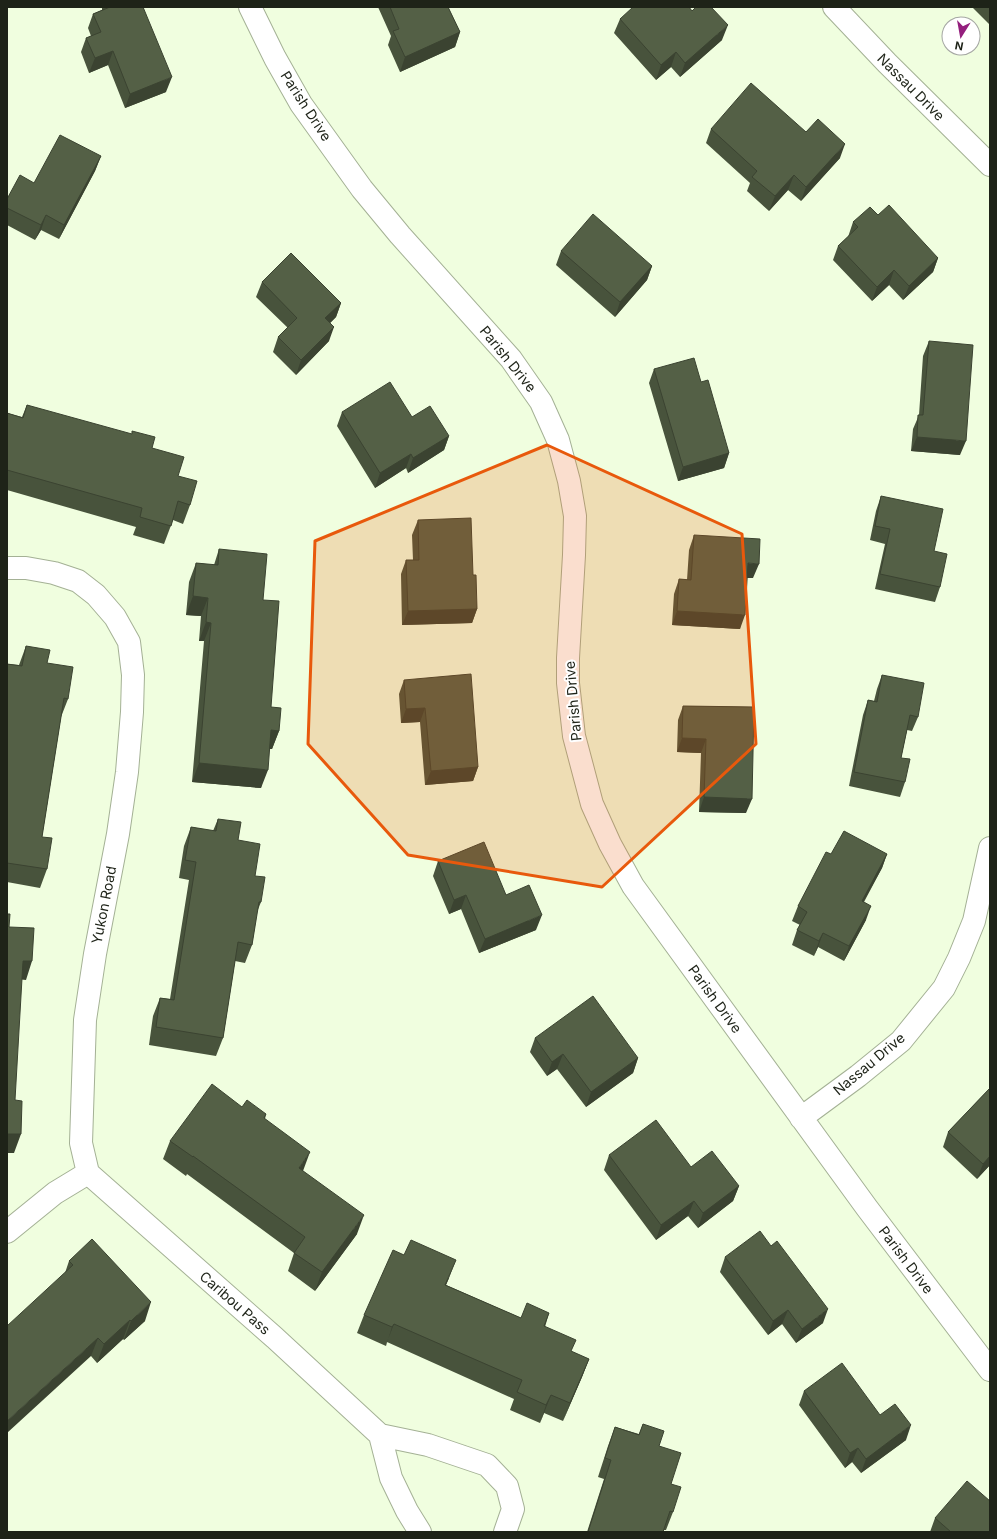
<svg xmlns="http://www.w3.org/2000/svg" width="997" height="1539" font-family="Inter,sans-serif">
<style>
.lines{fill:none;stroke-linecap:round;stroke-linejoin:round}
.minor-casing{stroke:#a4b195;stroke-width:24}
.minor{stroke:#fff;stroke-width:22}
.wall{fill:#48533c}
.shaded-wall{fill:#3b4331}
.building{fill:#546046;stroke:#3b4331}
.marked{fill:#e8590c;fill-opacity:0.2;stroke:#e8590c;stroke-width:3;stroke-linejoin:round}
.labels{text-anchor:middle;stroke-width:4;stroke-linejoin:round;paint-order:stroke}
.street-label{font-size:14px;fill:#1e2318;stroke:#fff}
</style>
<rect width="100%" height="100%" fill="#f0fedf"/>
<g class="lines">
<defs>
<path id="minor" d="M 250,7 L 275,58 L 301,104 L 362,189 L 400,235 L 511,359 L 541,402 L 558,440 L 569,481 L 575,516 L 574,555 L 568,658 L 568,683 L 574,736 L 592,804 L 610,844 L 633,886 L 867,1208 L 990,1370
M 834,7 L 887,63 L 990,165
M 7,568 L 26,568 L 54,573 L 78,581 L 96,595 L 115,617 L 129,642 L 133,675 L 132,712 L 127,772 L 118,834 L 95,954 L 85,1020 L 81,1143 L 88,1173
M 801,1118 L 858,1076 L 901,1041 L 944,988 L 959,958 L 974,921 L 990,848
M 88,1173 L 275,1338 L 380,1435
M 7,1232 L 55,1193 L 88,1173
M 420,1532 L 407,1511 L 391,1478 L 380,1435 L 428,1445 L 487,1465 L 507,1486 L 513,1509 L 505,1532"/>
</defs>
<use href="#minor" class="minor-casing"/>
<use href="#minor" class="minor"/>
</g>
<path class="wall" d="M 102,7 L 143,7 L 166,92 L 125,108 L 108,65 L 89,73 L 81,52 L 86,38 L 91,36 L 88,28 L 93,14 L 102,10 Z
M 378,7 L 448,7 L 460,32 L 455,47 L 400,72 L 388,45 L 391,36 Z
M 972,7 L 990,7 L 990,25 Z
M 692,11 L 722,40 L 680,77 L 671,67 L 656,80 L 614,33 L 620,19 Z
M 711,129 L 806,132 L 840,158 L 801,201 L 788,190 L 769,211 L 747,191 L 750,183 L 706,143 Z
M 101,156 L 95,171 L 59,239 L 41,230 L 35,240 L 7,225 L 7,199 L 34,183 Z
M 878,215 L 938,258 L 933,272 L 903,300 L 889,285 L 872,301 L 833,260 L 838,246 L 848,237 L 853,222 Z
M 561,251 L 652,266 L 647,280 L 615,317 L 556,265 Z
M 262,282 L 341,303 L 336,317 L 330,323 L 329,341 L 296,375 L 273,352 L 278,337 L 288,328 L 256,297 Z
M 929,341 L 960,455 L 911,451 L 913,429 L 919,415 L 923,356 Z
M 654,369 L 701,382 L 729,453 L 724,468 L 678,481 L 649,383 Z
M 27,405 L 152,448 L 178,476 L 190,505 L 183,524 L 173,520 L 164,544 L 133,535 L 136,527 L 7,490 L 7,413 L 22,417 Z
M 342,412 L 412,417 L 449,436 L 444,450 L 408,473 L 406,468 L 375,488 L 337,426 Z
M 881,496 L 934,551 L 940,587 L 935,602 L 875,589 L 885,544 L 870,540 L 876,511 Z
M 418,520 L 473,575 L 477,609 L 472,623 L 402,625 L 401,574 L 406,560 L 413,560 L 412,535 Z
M 694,535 L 753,578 L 747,578 L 740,629 L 672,625 L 674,594 L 679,579 L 687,580 L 689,550 Z
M 219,549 L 263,600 L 271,707 L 279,731 L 272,749 L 269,749 L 261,788 L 192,782 L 204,641 L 199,641 L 201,616 L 186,615 L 189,582 L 196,563 L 214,565 Z
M 26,646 L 47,663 L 68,699 L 61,717 L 42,837 L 47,869 L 40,888 L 7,882 L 7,664 L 19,665 Z
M 882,675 L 918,717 L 912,731 L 907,730 L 901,758 L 905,782 L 900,797 L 849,786 L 863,715 L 868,700 L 874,701 L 877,689 Z
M 404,680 L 478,767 L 473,781 L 425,785 L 420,722 L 401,723 L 399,694 Z
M 683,706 L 754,707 L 746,813 L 699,812 L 701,753 L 677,752 L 678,720 Z
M 218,819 L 238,840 L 255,876 L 261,902 L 257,912 L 252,945 L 245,963 L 235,961 L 223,1038 L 216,1056 L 149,1045 L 153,1016 L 160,998 L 170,999 L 189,880 L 179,878 L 184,846 L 191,827 L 213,831 Z
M 831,854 L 887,854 L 882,868 L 864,902 L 866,920 L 844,961 L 818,947 L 814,956 L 792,945 L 797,930 L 800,925 L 792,921 L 798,906 Z
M 438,861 L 506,895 L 536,930 L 479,953 L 461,909 L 449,914 L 433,876 Z
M 535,1038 L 638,1058 L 633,1073 L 586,1107 L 557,1069 L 547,1076 L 530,1052 Z
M 990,1088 L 990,1165 L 977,1179 L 943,1147 L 948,1132 Z
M 242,1107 L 266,1114 L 265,1119 L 303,1171 L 357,1234 L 315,1291 L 288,1271 L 294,1253 L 187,1174 L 186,1176 L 163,1159 L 170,1141 Z
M 609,1155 L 691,1167 L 739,1186 L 733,1201 L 698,1228 L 688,1216 L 656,1240 L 604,1170 Z
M 725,1257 L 823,1323 L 796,1343 L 782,1324 L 768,1335 L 720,1272 Z
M 69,1261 L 145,1321 L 124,1340 L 123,1339 L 97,1363 L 91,1356 L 65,1273 Z
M 449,1278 L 446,1285 L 521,1318 L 549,1313 L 545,1327 L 572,1352 L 589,1359 L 582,1377 L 563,1421 L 544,1413 L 540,1423 L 510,1410 L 514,1399 L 387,1342 L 386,1346 L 357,1333 L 364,1315 Z
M 804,1391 L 880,1415 L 906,1440 L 861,1473 L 852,1462 L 845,1468 L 799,1405 Z
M 643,1424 L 659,1446 L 671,1484 L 673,1512 L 666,1530 L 664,1530 L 663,1532 L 587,1532 L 604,1479 L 598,1477 L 608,1446 L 615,1427 L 639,1434 Z
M 935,1518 L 990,1532 L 930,1532 Z"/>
<path class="shaded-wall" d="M 728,25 L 722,40 L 680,77 L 685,63 Z
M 460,32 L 455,47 L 400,72 L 405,57 Z
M 113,51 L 108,65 L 89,73 L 95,58 Z
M 676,52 L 671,67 L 656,80 L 661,65 Z
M 172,77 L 166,92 L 125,108 L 130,94 Z
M 845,144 L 840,158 L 801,201 L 806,187 Z
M 101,156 L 95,171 L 59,239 L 64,225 Z
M 794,175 L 788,190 L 769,211 L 775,196 Z
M 46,215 L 41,230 L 35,240 L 41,225 Z
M 938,258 L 933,272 L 903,300 L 909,286 Z
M 652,266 L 647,280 L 615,317 L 620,302 Z
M 894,270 L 889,285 L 872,301 L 877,287 Z
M 341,303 L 336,317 L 320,333 L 325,318 Z
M 334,327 L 329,341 L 296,375 L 301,360 Z
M 449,436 L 444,450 L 408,473 L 413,458 Z
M 917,437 L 966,441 L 960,455 L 911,451 Z
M 729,453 L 724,468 L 678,481 L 683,467 Z
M 411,454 L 406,468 L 375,488 L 380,473 Z
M 748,563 L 759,564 L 753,578 L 743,578 Z
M 193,596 L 208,598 L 201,616 L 186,615 Z
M 477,609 L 472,623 L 402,625 L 408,611 Z
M 677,611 L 745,615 L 740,629 L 672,625 Z
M 206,622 L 211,623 L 204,641 L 199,641 Z
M 425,708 L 420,722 L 401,723 L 406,709 Z
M 271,730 L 279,731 L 272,749 L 264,749 Z
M 682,738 L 706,739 L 701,753 L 677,752 Z
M 199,763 L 268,770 L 261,788 L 192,782 Z
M 478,767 L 473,781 L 425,785 L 431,771 Z
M 704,797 L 752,799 L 746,813 L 699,812 Z
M 887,854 L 882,868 L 856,915 L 862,901 Z
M 466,895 L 461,909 L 449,914 L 454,900 Z
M 871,906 L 866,920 L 844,961 L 849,946 Z
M 542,915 L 536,930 L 479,953 L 485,939 Z
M 823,933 L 818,947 L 814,956 L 819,941 Z
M 23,961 L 32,961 L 26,980 L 16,979 Z
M 563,1054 L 557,1069 L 547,1076 L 552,1062 Z
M 638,1058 L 633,1073 L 586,1107 L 591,1092 Z
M 7,1134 L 21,1134 L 14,1153 L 7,1153 Z
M 310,1152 L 303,1171 L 299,1168 Z
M 990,1156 L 990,1165 L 977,1179 L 983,1164 Z
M 739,1186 L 733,1201 L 698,1228 L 703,1213 Z
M 694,1201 L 688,1216 L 656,1240 L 661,1225 Z
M 364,1215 L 357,1234 L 315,1291 L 322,1272 Z
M 456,1260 L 449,1278 L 438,1303 L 445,1285 Z
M 151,1302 L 145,1321 L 124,1340 L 131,1321 Z
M 828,1309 L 823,1323 L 796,1343 L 802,1329 Z
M 788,1310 L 782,1324 L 768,1335 L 773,1321 Z
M 130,1320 L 123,1339 L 97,1363 L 104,1344 Z
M 394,1324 L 387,1342 L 386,1346 L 392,1327 Z
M 98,1338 L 91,1356 L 7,1433 L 7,1421 Z
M 589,1359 L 582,1377 L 563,1421 L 570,1403 Z
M 551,1395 L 544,1413 L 540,1423 L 546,1405 Z
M 911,1425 L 906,1440 L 861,1473 L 866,1459 Z
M 858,1448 L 852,1462 L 845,1468 L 850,1453 Z"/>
<path class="building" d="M 110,7 L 143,7 L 172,77 L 130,94 L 113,51 L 95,58 L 86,38 L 101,32 L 93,14 Z
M 390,7 L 448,7 L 460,32 L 405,57 L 393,31 L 399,29 Z
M 633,7 L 689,7 L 692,11 L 696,7 L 711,7 L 728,25 L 685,63 L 676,52 L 661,65 L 620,19 Z
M 751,83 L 806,132 L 818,119 L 845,144 L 806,187 L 794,175 L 775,196 L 752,177 L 757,171 L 711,129 Z
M 60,135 L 101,156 L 64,225 L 46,215 L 41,225 L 7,208 L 7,199 L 20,175 L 34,183 Z
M 889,205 L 938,258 L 909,286 L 894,270 L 877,287 L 838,246 L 858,227 L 853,222 L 870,207 L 878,215 Z
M 593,214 L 652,266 L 620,302 L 561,251 Z
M 291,253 L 341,303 L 325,318 L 334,327 L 301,360 L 278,337 L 297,318 L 262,282 Z
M 929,341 L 973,345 L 966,441 L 917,437 L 918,415 L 923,415 Z
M 694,358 L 701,382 L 708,380 L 729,453 L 683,467 L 654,369 Z
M 390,382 L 412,417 L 430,406 L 449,436 L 413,458 L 411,454 L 380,473 L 342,412 Z
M 27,405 L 132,434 L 132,431 L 155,437 L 152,448 L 184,457 L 178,476 L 197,481 L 190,505 L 178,501 L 171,526 L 140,517 L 142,508 L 7,470 L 7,471 L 7,413 L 23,418 Z
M 881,496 L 943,509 L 934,551 L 947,554 L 940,587 L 880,574 L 890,529 L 875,526 Z
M 471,518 L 473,575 L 476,575 L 477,609 L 408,611 L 406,560 L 419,560 L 418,520 Z
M 694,535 L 760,539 L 759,564 L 748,563 L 745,615 L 677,611 L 679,579 L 691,580 Z
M 219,549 L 267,554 L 263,600 L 279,601 L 271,707 L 281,708 L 279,731 L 271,730 L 268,770 L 199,763 L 211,623 L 206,622 L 208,598 L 193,596 L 196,563 L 218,565 Z
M 26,646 L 50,650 L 47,663 L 73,667 L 68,699 L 64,698 L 42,837 L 52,838 L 47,869 L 7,863 L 7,664 L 22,666 Z
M 471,674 L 478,767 L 431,771 L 425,708 L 406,709 L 404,680 Z
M 882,675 L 924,683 L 918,717 L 910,715 L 901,758 L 910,759 L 905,782 L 854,772 L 868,700 L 877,702 Z
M 683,706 L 754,707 L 752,799 L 704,797 L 706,739 L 682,738 Z
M 218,819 L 241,822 L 238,840 L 260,844 L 255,876 L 265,877 L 261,902 L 259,902 L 252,945 L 238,942 L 223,1038 L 156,1027 L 160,998 L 174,1000 L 196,862 L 185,860 L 191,827 L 216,831 Z
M 844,831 L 887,854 L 862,901 L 871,906 L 849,946 L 823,933 L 819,941 L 797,930 L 807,912 L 798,906 L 826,852 L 831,854 Z
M 484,842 L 506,895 L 529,885 L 542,915 L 485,939 L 466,895 L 454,900 L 438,861 Z
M 7,914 L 10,914 L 9,927 L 34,928 L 32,961 L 23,961 L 15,1100 L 22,1101 L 21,1134 L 7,1134 Z
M 593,996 L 638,1058 L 591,1092 L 563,1054 L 552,1062 L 535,1038 Z
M 212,1084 L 242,1107 L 247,1100 L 266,1114 L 264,1118 L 310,1152 L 299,1168 L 364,1215 L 322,1272 L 294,1253 L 305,1237 L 193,1156 L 193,1157 L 170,1141 Z
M 990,1088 L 990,1156 L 983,1164 L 948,1132 Z
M 656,1120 L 691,1167 L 712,1151 L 739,1186 L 703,1213 L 694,1201 L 661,1225 L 609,1155 Z
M 760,1231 L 771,1246 L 777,1241 L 828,1309 L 802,1329 L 788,1310 L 773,1321 L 725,1257 Z
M 92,1239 L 151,1302 L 131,1321 L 130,1320 L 104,1344 L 98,1338 L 7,1421 L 7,1326 L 73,1265 L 69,1261 Z
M 411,1240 L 456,1260 L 445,1285 L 521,1318 L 527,1303 L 549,1313 L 544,1326 L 576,1340 L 571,1351 L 589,1359 L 570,1403 L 551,1395 L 546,1405 L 517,1392 L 522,1380 L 394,1324 L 392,1327 L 364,1315 L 393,1250 L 404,1255 Z
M 842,1363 L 880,1415 L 895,1404 L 911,1425 L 866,1459 L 858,1448 L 850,1453 L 804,1391 Z
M 643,1424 L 664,1431 L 659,1446 L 681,1453 L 671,1484 L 681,1487 L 673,1512 L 670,1511 L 663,1532 L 588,1532 L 611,1460 L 605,1458 L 615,1427 L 639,1435 Z
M 967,1481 L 990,1501 L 990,1532 L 951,1532 L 935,1518 Z"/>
<path class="marked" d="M 547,445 L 742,534 L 756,744 L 602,887 L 408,855 L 308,744 L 315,541 Z"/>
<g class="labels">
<g class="street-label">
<text transform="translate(911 87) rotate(45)" y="5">Nassau Drive</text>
<text transform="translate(306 106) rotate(57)" y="5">Parish Drive</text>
<text transform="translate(508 359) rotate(51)" y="5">Parish Drive</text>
<text transform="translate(573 701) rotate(-95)" y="5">Parish Drive</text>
<text transform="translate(104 905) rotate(-79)" y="5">Yukon Road</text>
<text transform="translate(715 999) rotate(54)" y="5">Parish Drive</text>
<text transform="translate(869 1064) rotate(-40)" y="5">Nassau Drive</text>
<text transform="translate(906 1260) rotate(53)" y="5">Parish Drive</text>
<text transform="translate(235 1303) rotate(41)" y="5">Caribou Pass</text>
</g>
</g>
<rect width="997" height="1539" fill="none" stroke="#1e2318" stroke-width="16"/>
<g transform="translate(961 36) rotate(191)"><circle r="19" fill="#ffffff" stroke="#a5a7a3"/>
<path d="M0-3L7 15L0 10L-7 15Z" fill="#941f7d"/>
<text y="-6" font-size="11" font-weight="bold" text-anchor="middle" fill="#1e2318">N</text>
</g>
</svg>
